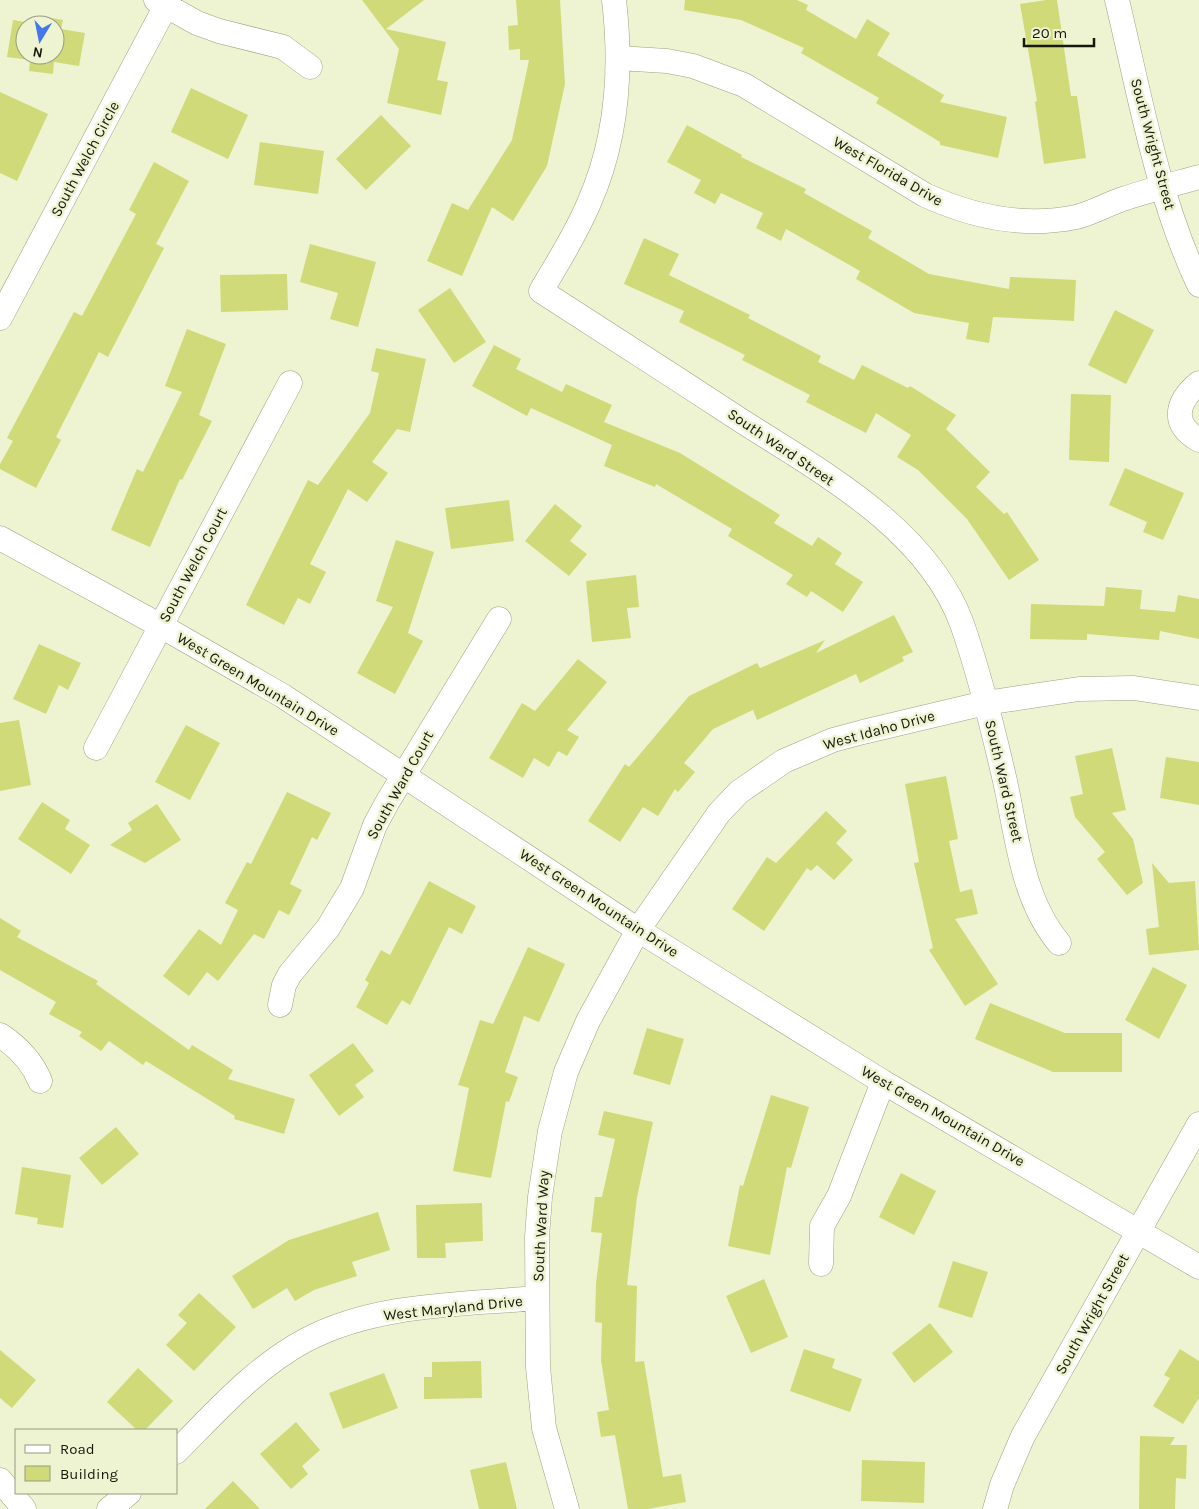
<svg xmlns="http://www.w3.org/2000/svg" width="1199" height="1509" font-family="Karla,sans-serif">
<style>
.building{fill:#d1da78;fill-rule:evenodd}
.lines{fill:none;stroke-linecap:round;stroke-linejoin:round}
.minor-casing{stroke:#9ea282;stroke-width:25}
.minor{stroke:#fff;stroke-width:24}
.labels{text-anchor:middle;stroke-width:5;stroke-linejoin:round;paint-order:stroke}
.street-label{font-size:15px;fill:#16180c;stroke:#eef3d1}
</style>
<rect width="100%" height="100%" fill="#eef3d1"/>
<path class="building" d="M 362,0 L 424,0 L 386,29 L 446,42 L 437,80 L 448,82 L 441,115 L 387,103 L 399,49 Z
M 516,0 L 560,0 L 565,84 L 547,166 L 513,221 L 492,207 L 462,276 L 427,261 L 452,203 L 468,210 L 512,140 L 529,60 L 520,60 L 520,49 L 509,50 L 508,26 L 518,25 Z
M 685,0 L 797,0 L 808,5 L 806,10 L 856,39 L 867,19 L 890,33 L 877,55 L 944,95 L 940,102 L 1007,117 L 998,158 L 940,145 L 940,142 L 876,103 L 879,98 L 801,53 L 804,48 L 741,20 L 684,10 Z
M 1046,0 L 1057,0 L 1071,96 L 1077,96 L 1086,158 L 1044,164 L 1035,102 L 1037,101 L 1020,4 Z
M 39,16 L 63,20 L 61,29 L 85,33 L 79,66 L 54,62 L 53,74 L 29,71 L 30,60 L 7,57 L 13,20 L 38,24 ZM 25,25 L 55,25 L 55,55 L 25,55 Z
M 191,88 L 248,115 L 228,159 L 171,132 Z
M 0,92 L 48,114 L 17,181 L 0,173 Z
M 381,115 L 411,146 L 366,190 L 336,159 Z
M 687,125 L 742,155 L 741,157 L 806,189 L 804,193 L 872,231 L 868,238 L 929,274 L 1009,289 L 1010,277 L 1076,280 L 1074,321 L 993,317 L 989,343 L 966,339 L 969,323 L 914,313 L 856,279 L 860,271 L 786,229 L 781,241 L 756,228 L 763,213 L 721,193 L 715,204 L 694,193 L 701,180 L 667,162 Z
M 260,142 L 324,151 L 318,194 L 254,185 Z
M 154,162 L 189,181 L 156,244 L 164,248 L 108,357 L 99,352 L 56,437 L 61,440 L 36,488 L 0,469 L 0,464 L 13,441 L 7,438 L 74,312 L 82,316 L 136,214 L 129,210 Z
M 644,238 L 679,254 L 669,275 L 750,315 L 748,318 L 821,356 L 818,362 L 854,380 L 862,365 L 908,388 L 910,386 L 956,415 L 946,429 L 990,472 L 976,487 L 1004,514 L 1007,512 L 1039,560 L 1009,580 L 967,519 L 918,470 L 897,457 L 911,435 L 876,413 L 866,433 L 806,402 L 810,395 L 742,360 L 745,355 L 679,322 L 684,311 L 624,284 Z
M 310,244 L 376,262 L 358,327 L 330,319 L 338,293 L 300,282 Z
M 287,274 L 288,310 L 221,312 L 220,275 Z
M 450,288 L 486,342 L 454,363 L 418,310 Z
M 1115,310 L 1154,330 L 1126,384 L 1088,365 Z
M 187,329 L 226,344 L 199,415 L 212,421 L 182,480 L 180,479 L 150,547 L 111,530 L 137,469 L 143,472 L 182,392 L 165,386 Z
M 494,345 L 521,359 L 516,369 L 562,392 L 566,384 L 612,405 L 604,422 L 680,453 L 780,515 L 774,523 L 812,546 L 818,537 L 842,553 L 835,564 L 863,582 L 843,612 L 811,591 L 807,597 L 786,584 L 793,575 L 728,536 L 732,529 L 656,484 L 655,487 L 604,466 L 612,445 L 531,408 L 527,416 L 472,386 Z
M 376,348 L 426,359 L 410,432 L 397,429 L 372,462 L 388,473 L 367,502 L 348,489 L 310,564 L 326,572 L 310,604 L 298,598 L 284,625 L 246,605 L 308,480 L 318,485 L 370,413 L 379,373 L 371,371 Z
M 1071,394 L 1111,395 L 1109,462 L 1069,460 Z
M 1125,468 L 1184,493 L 1163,540 L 1143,532 L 1147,522 L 1109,505 Z
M 509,500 L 514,541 L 451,549 L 445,508 Z
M 555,504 L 582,526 L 570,541 L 587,554 L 569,576 L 525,541 Z
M 396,540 L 434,552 L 408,633 L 423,641 L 395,694 L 357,673 L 393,607 L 376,601 Z
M 636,575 L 639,607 L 627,608 L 631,638 L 592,642 L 586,581 Z
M 1106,587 L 1142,590 L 1140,609 L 1175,612 L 1178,595 L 1199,599 L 1199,639 L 1160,631 L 1159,640 L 1087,634 L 1087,640 L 1030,639 L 1031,604 L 1104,606 Z
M 894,615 L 913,652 L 902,657 L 904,661 L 860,683 L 856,674 L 757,720 L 753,710 L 713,729 L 684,763 L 695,772 L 678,792 L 675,789 L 658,816 L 643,807 L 620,842 L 588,821 L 625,764 L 629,767 L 689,696 L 757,663 L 760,668 L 825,640 L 816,653 Z
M 39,644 L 81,663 L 68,690 L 59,685 L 46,714 L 13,699 Z
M 578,659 L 607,682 L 567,730 L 579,737 L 567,756 L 558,751 L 549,767 L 534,758 L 523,778 L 489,758 L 522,703 L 535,711 Z
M 19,720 L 31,785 L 0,791 L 0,723 Z
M 186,725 L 220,743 L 190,800 L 155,782 Z
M 1112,748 L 1126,810 L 1112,813 L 1133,839 L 1143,883 L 1127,895 L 1097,859 L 1105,852 L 1075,817 L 1070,797 L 1083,794 L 1075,756 Z
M 1166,757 L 1199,762 L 1199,805 L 1160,798 Z
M 946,776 L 958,839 L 949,841 L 960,892 L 972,889 L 978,914 L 955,919 L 998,984 L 965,1006 L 929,950 L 933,948 L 914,863 L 919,862 L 905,784 Z
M 287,792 L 331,813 L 317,840 L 312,837 L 290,884 L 302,890 L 289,915 L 279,910 L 264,939 L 254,934 L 218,981 L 207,972 L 189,996 L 163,976 L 199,929 L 221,945 L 238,910 L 225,903 L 247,862 L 251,864 Z
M 42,802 L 70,820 L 65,829 L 90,845 L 71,874 L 18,839 Z
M 157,804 L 181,840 L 145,863 L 110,845 L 132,830 L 128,823 Z
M 826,811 L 847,831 L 836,843 L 853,860 L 834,880 L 817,865 L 811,871 L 807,868 L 764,931 L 732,909 L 767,857 L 776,863 Z
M 1152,863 L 1169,883 L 1195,881 L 1199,950 L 1149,955 L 1146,929 L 1159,927 Z
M 429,881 L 476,906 L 462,934 L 449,927 L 410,1005 L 402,1000 L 387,1025 L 356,1007 L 369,983 L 365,980 L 381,950 L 390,955 Z
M 0,918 L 21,931 L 17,937 L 98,981 L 96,984 L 189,1050 L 192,1045 L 233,1070 L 228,1079 L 295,1099 L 284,1134 L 234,1119 L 235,1116 L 146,1061 L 143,1065 L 109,1041 L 101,1051 L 79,1036 L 82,1032 L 49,1014 L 56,1002 L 0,970 Z
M 528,947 L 565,964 L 539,1022 L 524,1016 L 505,1072 L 518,1077 L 509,1102 L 506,1101 L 491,1178 L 453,1171 L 469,1088 L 458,1085 L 480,1020 L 493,1024 Z
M 1153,967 L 1187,985 L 1159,1039 L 1125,1020 Z
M 990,1003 L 1065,1033 L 1122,1033 L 1122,1072 L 1053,1072 L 975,1039 Z
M 647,1028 L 684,1039 L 670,1085 L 633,1074 Z
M 353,1043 L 374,1071 L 355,1085 L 364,1097 L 339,1116 L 309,1075 Z
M 771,1095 L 809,1107 L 791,1168 L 787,1167 L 770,1255 L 728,1246 L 740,1185 L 743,1186 Z
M 604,1111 L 653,1122 L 637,1197 L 627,1285 L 637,1286 L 635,1362 L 644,1361 L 663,1477 L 681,1474 L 686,1502 L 648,1509 L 628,1509 L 615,1435 L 601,1437 L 597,1412 L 609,1410 L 601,1360 L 602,1323 L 595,1322 L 596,1284 L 602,1233 L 591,1232 L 595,1197 L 602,1197 L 615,1139 L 598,1135 Z
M 116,1127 L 139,1154 L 102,1185 L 79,1158 Z
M 22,1167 L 71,1175 L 63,1228 L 37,1224 L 38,1218 L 15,1214 Z
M 901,1173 L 936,1191 L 914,1235 L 879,1217 Z
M 482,1203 L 483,1241 L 445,1243 L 446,1258 L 417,1258 L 416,1205 Z
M 378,1212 L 390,1250 L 352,1262 L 357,1276 L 314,1290 L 295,1301 L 287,1288 L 253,1309 L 232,1276 L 289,1240 Z
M 953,1261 L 988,1272 L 972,1318 L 938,1307 Z
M 764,1279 L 788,1337 L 751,1353 L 726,1296 Z
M 199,1293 L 236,1327 L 194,1371 L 166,1345 L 187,1323 L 178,1315 Z
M 930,1323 L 953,1352 L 914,1383 L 892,1353 Z
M 804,1349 L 835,1359 L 832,1368 L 862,1379 L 850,1412 L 790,1391 Z
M 1180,1349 L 1199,1361 L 1199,1398 L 1183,1424 L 1153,1406 L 1170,1378 L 1164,1375 Z
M 0,1350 L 36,1380 L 12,1408 L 0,1398 Z
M 481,1361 L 482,1398 L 424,1399 L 424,1377 L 432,1377 L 432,1362 Z
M 138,1368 L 173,1401 L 145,1430 L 137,1430 L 107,1402 Z
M 384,1373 L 398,1408 L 343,1429 L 329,1393 Z
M 296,1422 L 320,1450 L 302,1466 L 308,1474 L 291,1489 L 260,1454 Z
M 1140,1436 L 1175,1437 L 1170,1445 L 1187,1445 L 1186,1479 L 1176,1478 L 1175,1509 L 1139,1509 Z
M 862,1460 L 925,1462 L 924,1503 L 861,1501 Z
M 506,1462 L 517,1509 L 479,1509 L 470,1470 Z
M 233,1481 L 260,1509 L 205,1509 Z"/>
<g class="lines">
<defs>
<path id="minor" d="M 156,0 L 197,23 L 219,31 L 283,47 L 310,67
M 614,0 C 622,68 617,140 589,203 C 576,234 558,262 541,291 C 606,333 670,374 734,416 C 817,470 926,526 962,624 C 980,675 993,729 1005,781 C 1017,836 1022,899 1059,943
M 1117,0 C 1140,96 1157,196 1199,285
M 618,58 L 667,61 L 693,66 L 744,85 L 925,195 C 973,217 1023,228 1076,217 C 1093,213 1109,203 1126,198 C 1150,190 1174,184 1199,177
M 0,318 L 169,0
M 1199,383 C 1176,402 1171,424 1199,440
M 0,538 L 161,626 L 283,696 L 638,930 L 883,1082 L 1199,1267
M 96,748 L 290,383
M 280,1005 L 284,985 L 290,974 L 328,928 L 352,888 L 375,825 L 388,801 L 499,619
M 0,1035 C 18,1047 32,1061 40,1081
M 821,1264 L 822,1226 L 839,1196 L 883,1082
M 176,1452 C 216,1412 255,1367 306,1340 C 376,1303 460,1305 537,1298
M 0,1480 L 24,1509
M 109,1509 L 129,1493
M 567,1509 L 544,1428 L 538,1367 L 537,1237 L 540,1197 L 550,1131 L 566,1072 L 588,1021 L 638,930 L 719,813 L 739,792 L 784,761 L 833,740 L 863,732 L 985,703 L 1079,689 L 1134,688 L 1199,698
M 995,1509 L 1002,1485 L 1023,1436 L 1199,1124"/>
</defs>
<use href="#minor" class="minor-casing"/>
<use href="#minor" class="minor"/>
</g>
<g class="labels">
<g class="street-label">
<text transform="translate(1153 144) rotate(75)" y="5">South Wright Street</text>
<text transform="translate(85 159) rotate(-62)" y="5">South Welch Circle</text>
<text transform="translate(888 171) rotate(30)" y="5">West Florida Drive</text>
<text transform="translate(781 447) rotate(34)" y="5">South Ward Street</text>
<text transform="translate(193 565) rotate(-62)" y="5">South Welch Court</text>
<text transform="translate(258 684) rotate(31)" y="5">West Green Mountain Drive</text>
<text transform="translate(879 730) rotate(-15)" y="5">West Idaho Drive</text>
<text transform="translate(1004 781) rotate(77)" y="5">South Ward Street</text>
<text transform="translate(400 785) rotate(-61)" y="5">South Ward Court</text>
<text transform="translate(599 903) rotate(33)" y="5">West Green Mountain Drive</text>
<text transform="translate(943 1116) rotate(30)" y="5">West Green Mountain Drive</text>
<text transform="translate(541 1226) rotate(-87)" y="5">South Ward Way</text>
<text transform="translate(453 1308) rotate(-6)" y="5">West Maryland Drive</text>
<text transform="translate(1092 1314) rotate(-61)" y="5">South Wright Street</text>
</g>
</g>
<rect x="15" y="1429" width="162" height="65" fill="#eef3d1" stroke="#989b82"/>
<rect x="25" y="1445" width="25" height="8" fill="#ffffff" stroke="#989b82"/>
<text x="60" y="1454" font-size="15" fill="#16180c">Road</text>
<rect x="25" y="1466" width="25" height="15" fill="#d1da78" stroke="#989b82"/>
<text x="60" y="1479" font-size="15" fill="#16180c">Building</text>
<g transform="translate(40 40) rotate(190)"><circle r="24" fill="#eef3d1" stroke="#989b82"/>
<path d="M0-4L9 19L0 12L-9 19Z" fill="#4378e8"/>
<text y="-8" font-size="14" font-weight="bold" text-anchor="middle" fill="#16180c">N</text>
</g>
<path d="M1024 38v8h70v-8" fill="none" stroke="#16180c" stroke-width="2.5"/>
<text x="1032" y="38" font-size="15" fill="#16180c" stroke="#eef3d1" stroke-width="4" paint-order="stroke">20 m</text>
</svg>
